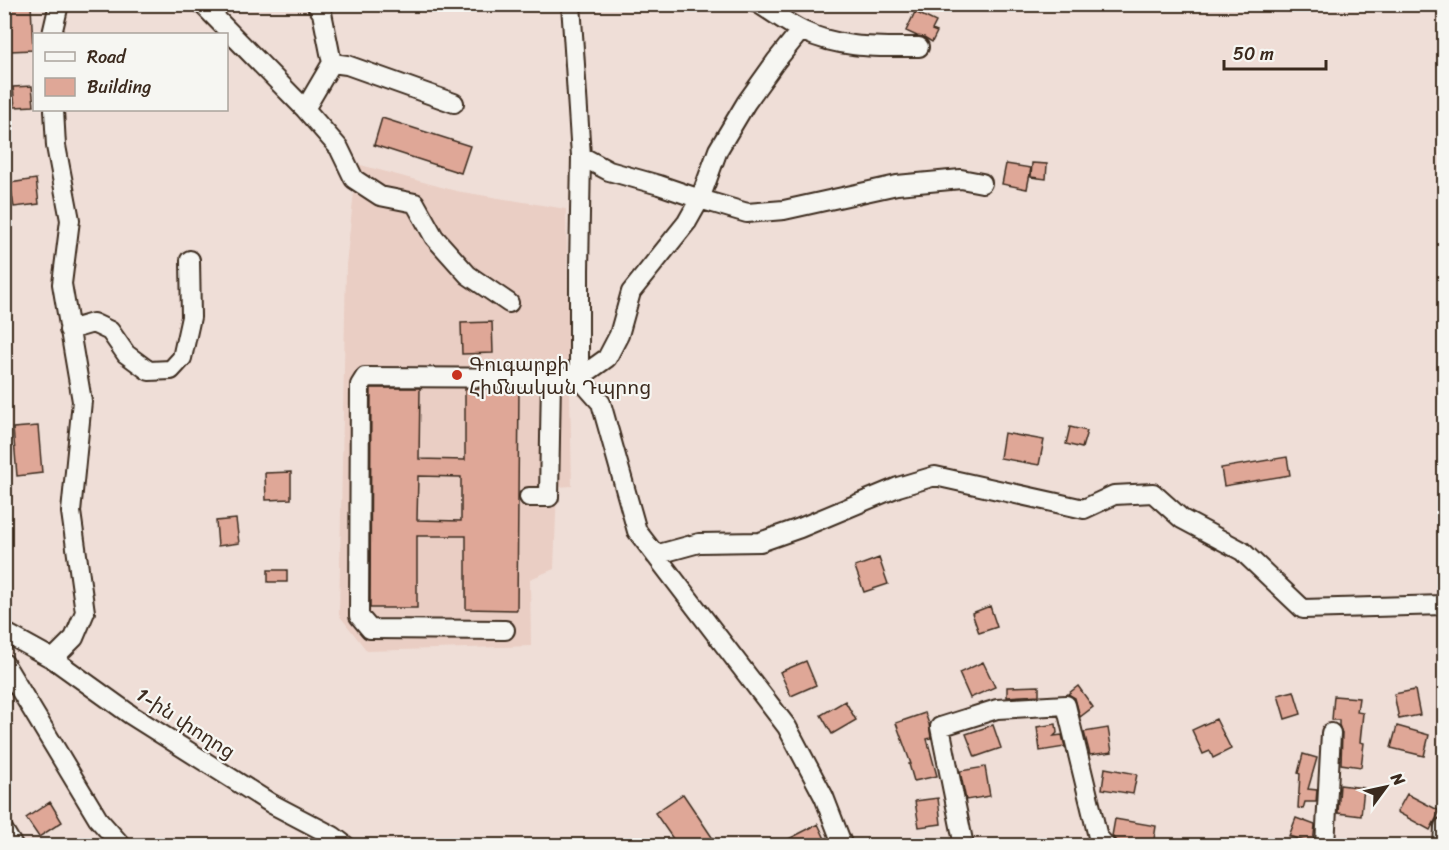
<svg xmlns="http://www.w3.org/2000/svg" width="1449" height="850" font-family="Sriracha,'Noto Sans Armenian',sans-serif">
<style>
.built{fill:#eacec4}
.building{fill:#dfa797;stroke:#3b2a1e;stroke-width:1.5;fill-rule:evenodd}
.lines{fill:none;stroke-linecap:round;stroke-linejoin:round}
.minor-casing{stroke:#3b2a1e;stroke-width:22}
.minor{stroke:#f6f6f2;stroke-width:18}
.poi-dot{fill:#c8321e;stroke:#f6f6f2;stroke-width:2}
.labels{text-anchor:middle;stroke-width:4.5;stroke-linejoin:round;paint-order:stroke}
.poi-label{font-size:20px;fill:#3b2a1e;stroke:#f6f6f2;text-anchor:start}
.street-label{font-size:20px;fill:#3b2a1e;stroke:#f6f6f2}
</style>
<rect width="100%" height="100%" fill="#efded7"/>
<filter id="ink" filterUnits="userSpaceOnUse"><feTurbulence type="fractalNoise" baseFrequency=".0167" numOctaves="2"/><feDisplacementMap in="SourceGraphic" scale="12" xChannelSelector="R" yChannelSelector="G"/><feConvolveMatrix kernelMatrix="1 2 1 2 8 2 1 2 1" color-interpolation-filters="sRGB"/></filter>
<g filter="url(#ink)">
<path class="built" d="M 357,164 L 456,191 L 566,209 L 572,486 L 557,487 L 554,569 L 530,579 L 531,646 L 367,651 L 339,615 L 346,265 Z"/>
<path class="building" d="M 8,4 L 31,4 L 33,50 L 10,51 Z
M 915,12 L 936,22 L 932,30 L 937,32 L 932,42 L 924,37 L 917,36 L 906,31 Z
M 32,86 L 34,106 L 15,107 L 13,87 Z
M 382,118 L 470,146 L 461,173 L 374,145 Z
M 1032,163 L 1047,164 L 1046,179 L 1031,177 Z
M 1006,164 L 1031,168 L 1027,189 L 1002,184 Z
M 36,179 L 39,204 L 14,207 L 10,183 Z
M 492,322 L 493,353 L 462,354 L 461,323 Z
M 371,388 L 420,388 L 419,459 L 465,460 L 465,389 L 519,389 L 517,610 L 466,609 L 466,536 L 417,536 L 417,608 L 370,608 ZM 418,476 L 461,477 L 461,521 L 417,520 Z
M 38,426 L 42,473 L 17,476 L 13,428 Z
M 1070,427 L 1087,431 L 1082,448 L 1066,444 Z
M 1004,433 L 1044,440 L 1039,465 L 1000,458 Z
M 1287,457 L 1290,475 L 1224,486 L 1221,468 Z
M 291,472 L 291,499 L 266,500 L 265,473 Z
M 236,519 L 239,543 L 218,546 L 216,521 Z
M 879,558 L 888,584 L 864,592 L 855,567 Z
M 268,570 L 287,570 L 287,582 L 268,582 Z
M 990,606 L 997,627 L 979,633 L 972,613 Z
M 806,661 L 816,685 L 791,696 L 780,672 Z
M 983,662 L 995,687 L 970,698 L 959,673 Z
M 1039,686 L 1039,695 L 1007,697 L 1007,687 Z
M 1078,686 L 1093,707 L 1080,717 L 1075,698 L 1068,694 Z
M 1415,690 L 1420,715 L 1399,719 L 1394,694 Z
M 1294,691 L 1301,714 L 1285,719 L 1278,695 Z
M 1334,696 L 1359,698 L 1357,712 L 1363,713 L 1360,742 L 1364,743 L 1361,767 L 1341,764 L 1342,733 L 1339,725 L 1339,720 L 1332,720 Z
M 845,701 L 856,720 L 832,734 L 821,715 Z
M 925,713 L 929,724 L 931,738 L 927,739 L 937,776 L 914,781 L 909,764 L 911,764 L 896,723 Z
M 1216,719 L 1231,749 L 1213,758 L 1210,751 L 1203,754 L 1192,730 Z
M 1056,724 L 1057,733 L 1054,736 L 1062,735 L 1065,747 L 1040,751 L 1037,727 Z
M 993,725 L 1001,748 L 975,757 L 966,734 Z
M 1397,726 L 1429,735 L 1424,756 L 1391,748 Z
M 1108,728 L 1112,752 L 1090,755 L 1084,732 Z
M 1303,754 L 1317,758 L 1308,789 L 1317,790 L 1316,802 L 1305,802 L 1303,809 L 1298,808 L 1300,774 L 1298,773 Z
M 985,767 L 990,796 L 966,800 L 960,771 Z
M 1105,768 L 1137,774 L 1133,794 L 1102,789 Z
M 1340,785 L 1364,788 L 1361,816 L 1338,813 Z
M 683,794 L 718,846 L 678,846 L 655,813 Z
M 1407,794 L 1440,811 L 1430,830 L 1397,812 Z
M 938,798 L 941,824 L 919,827 L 915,801 Z
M 50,802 L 62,822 L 39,837 L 26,818 Z
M 1296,818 L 1315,825 L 1313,844 L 1289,836 Z
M 1115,819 L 1156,826 L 1153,846 L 1145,846 L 1116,841 L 1112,836 Z
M 818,824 L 826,841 L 817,846 L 775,846 Z"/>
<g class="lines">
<defs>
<path id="minor" d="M 202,4 L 305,109 L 332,63 L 322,13 L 316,4
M 571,4 L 581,156 L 579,270 L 579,378 L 601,403 L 637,531 L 787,727 L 824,797 L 843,846
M 759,4 C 774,13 788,24 803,31 C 841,49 878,47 919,47
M 52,34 L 59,4
M 332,63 L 347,65 L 454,103
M 305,109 L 339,148 L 354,179 L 380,196 L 415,203 L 434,237 L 468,275 L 509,303
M 581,156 L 609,171 L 659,185 L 700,199 L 747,213 L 784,210 L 897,185 L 961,179 L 982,183
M 69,330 L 93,323 L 110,331 L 126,354 L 149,371 L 171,370 L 182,358 L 191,317 L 190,260
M 529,497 L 549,497 L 551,378
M 655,555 L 699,543 L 760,542 L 800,528 L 898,487 L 935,476 L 1084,509 L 1114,495 L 1153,493 L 1182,519 L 1242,551 L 1303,609 L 1444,605
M 505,630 L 370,629 L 359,616 L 360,385 L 365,377 L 579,378 L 607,358 L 619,335 L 631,292 L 687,222 L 700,199 L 718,150 L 746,103 L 776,61 L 801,30
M 4,632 L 53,659 L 131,715 L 272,804 L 333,836 L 346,846
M 53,659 L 74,638 L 85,612 L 71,512 L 82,401 L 62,284 L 70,220 L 56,146 L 54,110
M 4,663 L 98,819 L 122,846
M 4,831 L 13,846
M 964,846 L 940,727 L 997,709 L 1066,705 L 1098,837 L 1106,846
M 1325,846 L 1331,733
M 1443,846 L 1444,827"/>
</defs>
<use href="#minor" class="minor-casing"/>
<use href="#minor" class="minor"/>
</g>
</g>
<circle class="poi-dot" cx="457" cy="375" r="6"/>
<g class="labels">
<g class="poi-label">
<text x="469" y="371">Գուգարքի<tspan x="469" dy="23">Հիմնական Դպրոց</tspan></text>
</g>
<g class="street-label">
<text transform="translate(186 723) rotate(33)" y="7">1-ին փողոց</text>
</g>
</g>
<rect width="1449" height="850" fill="none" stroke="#f6f6f2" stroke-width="24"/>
<rect x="12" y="12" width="1425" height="826" fill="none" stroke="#3b2a1e" stroke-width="2" filter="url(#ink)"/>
<rect x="33" y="33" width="195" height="78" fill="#f6f6f2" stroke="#aba49d" stroke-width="1.5"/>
<rect x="45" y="52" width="30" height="9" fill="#f6f6f2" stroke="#aba49d" stroke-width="1.5"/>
<text x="87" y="63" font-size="18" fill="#3b2a1e">Road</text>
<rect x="45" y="78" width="30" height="18" fill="#dfa797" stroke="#aba49d" stroke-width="1.5"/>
<text x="87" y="93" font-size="18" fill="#3b2a1e">Building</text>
<g transform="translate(1386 787) rotate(57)" stroke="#f6f6f2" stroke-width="4.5" paint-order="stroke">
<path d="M0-4.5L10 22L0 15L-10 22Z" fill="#3b2a1e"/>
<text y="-9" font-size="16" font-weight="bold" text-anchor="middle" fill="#3b2a1e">N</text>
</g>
<path d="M1224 60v9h102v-9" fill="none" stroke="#3b2a1e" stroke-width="3"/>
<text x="1233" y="60" font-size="18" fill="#3b2a1e" stroke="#f6f6f2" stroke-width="4.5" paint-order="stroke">50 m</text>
</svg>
